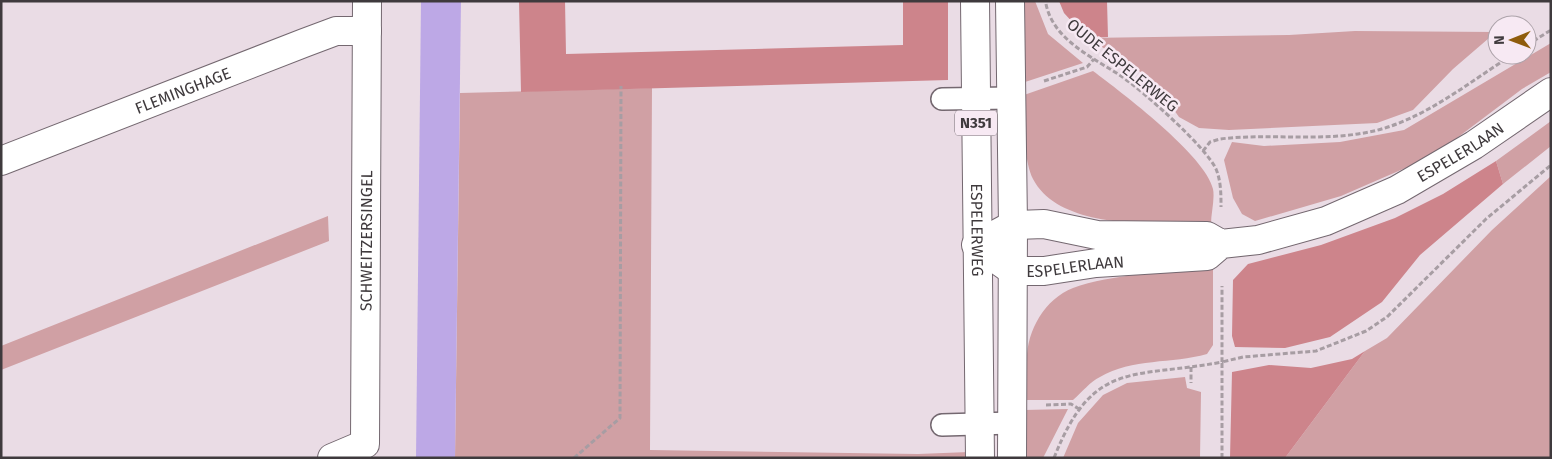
<svg xmlns="http://www.w3.org/2000/svg" width="1552" height="459" font-family="'Fira Sans',sans-serif">
<style>
.green{fill:#d0a0a4}
.forest{fill:#cd848b}
.water{fill:#bda8e6}
.lines{fill:none;stroke-linecap:round;stroke-linejoin:round}
.lane-casing{stroke:#746870;stroke-width:24}
.street-casing{stroke:#746870;stroke-width:30}
.secondary-casing{stroke:#746870;stroke-width:30}
.primary-casing{stroke:#746870;stroke-width:30}
.path{stroke:#a79da3;stroke-width:3;stroke-dasharray:5 2.5;stroke-linecap:butt}
.lane{stroke:#fff;stroke-width:21}
.street{stroke:#fff;stroke-width:28}
.secondary{stroke:#fff;stroke-width:28}
.primary{stroke:#fff;stroke-width:28}
.labels{text-anchor:middle;stroke-width:5;stroke-linejoin:round;paint-order:stroke}
.shield{fill:#f7e9f3;stroke:#766e74;stroke-width:1}
.shield-label{font-size:15px;font-weight:bold;fill:#3f3a3d}
.street-label{font-size:16px;fill:#3f3a3d;stroke:#f7e9f3}
</style>
<rect width="100%" height="100%" fill="#eadce5"/>
<path class="green" d="M 1021,1 L 1035,1 L 1048,34 L 1083,63 L 1022,83 Z
M 1355,31 L 1496,32 L 1453,69 L 1413,110 L 1377,123 L 1229,130 L 1199,128 L 1179,117 L 1157,86 L 1132,65 L 1087,38 L 1289,35 Z
M 1551,43 L 1551,72 L 1522,89 L 1433,156 L 1341,196 L 1255,221 L 1242,214 L 1233,198 L 1224,160 L 1232,142 L 1264,146 L 1340,142 L 1404,130 Z
M 1093,71 C 1121,92 1206,156 1213,189 C 1215,199 1211,213 1211,224 C 1160,223 1061,232 1033,179 C 1023,159 1024,118 1024,95 Z
M 652,88 L 650,450 L 918,454 L 969,452 L 969,458 L 455,458 L 460,93 Z
M 1551,121 L 1551,146 L 1503,184 L 1496,161 Z
M 1551,176 L 1551,458 L 1285,458 L 1365,351 L 1387,338 L 1492,230 Z
M 328,216 L 329,241 L 1,370 L 1,346 Z
M 1213,267 L 1213,345 L 1207,354 C 1172,364 1132,358 1100,377 C 1090,382 1082,392 1073,400 L 1023,400 L 1022,362 L 1027,361 C 1026,333 1044,299 1073,288 C 1110,274 1172,272 1213,267 Z
M 1185,377 L 1187,388 L 1201,392 L 1200,458 L 1063,458 L 1078,423 L 1103,395 L 1127,383 Z
M 1068,409 L 1043,458 L 1025,458 L 1024,410 Z"/>
<path class="forest" d="M 519,1 L 565,1 L 566,54 L 903,45 L 903,1 L 948,1 L 948,80 L 521,92 Z
M 1059,1 L 1107,1 L 1108,37 L 1087,38 L 1064,13 Z
M 1496,161 L 1503,184 L 1420,255 L 1382,302 L 1330,337 L 1285,348 L 1235,347 L 1232,336 L 1233,280 L 1248,264 L 1321,245 L 1395,218 L 1443,194 Z
M 1365,351 L 1285,458 L 1230,458 L 1232,372 L 1269,365 L 1311,368 L 1352,359 Z"/>
<path class="water" d="M 421,1 L 461,1 L 455,458 L 416,458 Z"/>
<g class="lines">
<defs>
<path id="lane" d="M 942,99 L 1010,98
M 942,425 L 1012,423"/>
<g id="street">
<path id="s1" d="M 1,161 L 304,43 L 336,31 L 367,31"/>
<path id="s2" d="M 332,458 L 365,444 L 367,1"/>
</g>
<g id="secondary">
<path id="s3" d="M 1221,244 L 1207,236 L 1097,235 L 1044,224 L 1013,225 L 976,245 L 1013,271 L 1044,271 L 1096,263 L 1207,256 L 1221,244 L 1258,240 L 1326,221 L 1397,190 L 1474,145 L 1551,92"/>
</g>
<g id="primary">
<path id="s4" d="M 975,1 L 980,458"/>
<path d="M 1010,1 L 1013,225 L 1012,458"/>
</g>
</defs>
<use href="#lane" class="lane-casing"/>
<use href="#street" class="street-casing"/>
<use href="#secondary" class="secondary-casing"/>
<use href="#primary" class="primary-casing"/>
<path class="path" d="M 1046,4 C 1053,40 1094,58 1121,76 C 1143,91 1206,147 1216,169 C 1221,181 1221,194 1221,207
M 1527,45 L 1551,30
M 1044,81 L 1087,67 L 1094,59
M 1203,151 L 1210,142 L 1220,139 C 1269,133 1320,142 1369,132 C 1421,122 1468,83 1512,55
M 1191,367 L 1191,383
M 1046,405 L 1071,404 L 1079,409
M 574,458 L 620,418 L 621,86
M 1054,458 C 1093,358 1134,379 1222,362 L 1222,286
M 1222,458 L 1222,362 L 1243,357 L 1316,351 L 1366,331 L 1387,317 L 1486,219 L 1551,165"/>
<use href="#lane" class="lane"/>
<use href="#street" class="street"/>
<use href="#secondary" class="secondary"/>
<use href="#primary" class="primary"/>
</g>
<g class="labels">
<rect class="shield" x="955" y="110.5" width="42" height="25" rx="4"/>
<g class="shield-label">
<text x="976" y="128">N351</text>
</g>
<g class="street-label">
<text transform="translate(1123 65) rotate(39)" y="6">OUDE ESPELERWEG</text>
<text dy="6" stroke="none"><textPath href="#s1" startOffset="195">FLEMINGHAGE</textPath></text>
<text dy="6" stroke="none"><textPath href="#s3" startOffset="771">ESPELERLAAN</textPath></text>
<text dy="6" stroke="none"><textPath href="#s4" startOffset="229">ESPELERWEG</textPath></text>
<text dy="6" stroke="none"><textPath href="#s2" startOffset="239">SCHWEITZERSINGEL</textPath></text>
<text dy="6" stroke="none"><textPath href="#s3" startOffset="361">ESPELERLAAN</textPath></text>
</g>
</g>
<rect width="1552" height="459" fill="none" stroke="#3f3a3d" stroke-width="5"/>
<g transform="translate(1512 40) rotate(269)"><circle r="24" fill="#f7e9f3" stroke="#ada3aa"/>
<path d="M0-4L9 19L0 12L-9 19Z" fill="#8f5c0c"/>
<text y="-8" font-size="14" font-weight="bold" text-anchor="middle" fill="#3f3a3d">N</text>
</g>
</svg>
